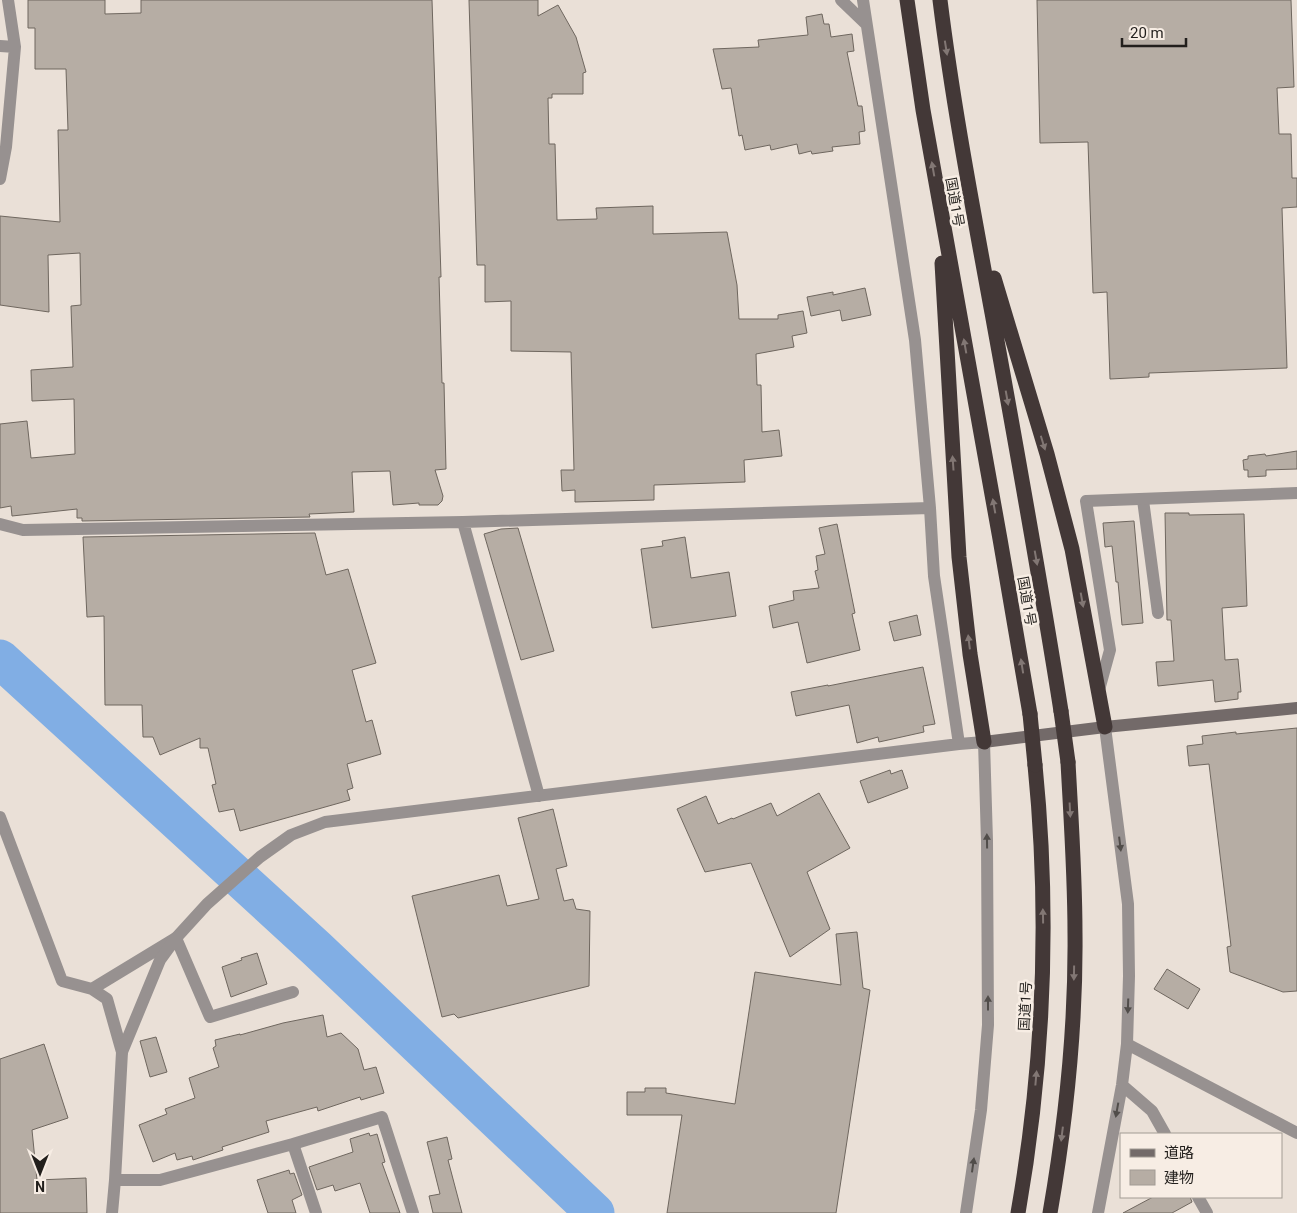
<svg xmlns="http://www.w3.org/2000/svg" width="1297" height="1213" font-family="Roboto,'Noto Sans JP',sans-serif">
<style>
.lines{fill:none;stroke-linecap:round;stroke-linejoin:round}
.river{stroke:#81aee4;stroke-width:39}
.building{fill:#b6ada4;stroke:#6f675f}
.lane{stroke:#979190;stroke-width:12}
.street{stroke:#979190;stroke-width:12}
.secondary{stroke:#736a69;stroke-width:12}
.highway{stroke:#433837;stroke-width:15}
.highway-bridge{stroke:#433837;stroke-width:15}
.oneway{fill:#827774}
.oneway2{fill:#514d4a}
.labels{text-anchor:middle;stroke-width:5;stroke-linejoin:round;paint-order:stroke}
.street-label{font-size:14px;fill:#221f1c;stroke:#f7ede4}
</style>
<rect width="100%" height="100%" fill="#eae0d7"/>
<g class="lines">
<path class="river" d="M 0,659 L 317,949 L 595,1213"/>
</g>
<path class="building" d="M 28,0 L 105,0 L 105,14 L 141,13 L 141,0 L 432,0 L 441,277 L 439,277 L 442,383 L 444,383 L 446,469 L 435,470 L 443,496 L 442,501 L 438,505 L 419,505 L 419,503 L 393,505 L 390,471 L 352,472 L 354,512 L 309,514 L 310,517 L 82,521 L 82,518 L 77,518 L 77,509 L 12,516 L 11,506 L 0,508 L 0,424 L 27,421 L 31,458 L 75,454 L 74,399 L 32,401 L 31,370 L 73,367 L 71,306 L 81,305 L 80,253 L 48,255 L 49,312 L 0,305 L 0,216 L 60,222 L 58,130 L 68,130 L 66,69 L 35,69 L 35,28 L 28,28 Z
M 469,0 L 538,0 L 538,16 L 558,5 L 576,37 L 586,72 L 583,73 L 583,94 L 552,94 L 552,98 L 548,98 L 549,144 L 555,144 L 557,220 L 597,219 L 596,208 L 653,206 L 653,234 L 727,232 L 737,285 L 739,319 L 778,319 L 778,315 L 803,311 L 807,333 L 792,336 L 794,347 L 756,354 L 757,385 L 761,385 L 762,432 L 779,430 L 782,456 L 744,460 L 745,482 L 654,485 L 654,500 L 575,502 L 575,490 L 562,491 L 561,470 L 574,470 L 571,352 L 511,351 L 511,301 L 485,302 L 485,265 L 477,265 Z
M 1037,0 L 1291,0 L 1294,87 L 1277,88 L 1279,134 L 1291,134 L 1292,178 L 1297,178 L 1297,207 L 1282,208 L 1287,368 L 1149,373 L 1149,377 L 1110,379 L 1107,292 L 1093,293 L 1088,142 L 1040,143 Z
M 822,14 L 824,24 L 829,24 L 831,37 L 852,34 L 854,51 L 847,52 L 858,106 L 862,106 L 865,131 L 859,132 L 860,144 L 832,147 L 833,151 L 812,154 L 811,151 L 799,154 L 797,144 L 771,150 L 770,145 L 745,150 L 742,135 L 739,136 L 731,88 L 722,89 L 713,49 L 759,47 L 758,40 L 808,35 L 806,17 Z
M 865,288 L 871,315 L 842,321 L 840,310 L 811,316 L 807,297 L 833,292 L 833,295 Z
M 1297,451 L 1297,469 L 1266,470 L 1266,476 L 1248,477 L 1248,470 L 1244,470 L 1243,460 L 1248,459 L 1248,456 L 1265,454 L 1266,456 Z
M 1165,513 L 1189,513 L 1189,515 L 1244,514 L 1247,606 L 1222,608 L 1225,660 L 1238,659 L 1241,692 L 1238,692 L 1238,699 L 1215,702 L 1213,680 L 1158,686 L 1156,662 L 1174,661 L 1171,620 L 1167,620 Z
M 1134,521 L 1143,623 L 1122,625 L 1118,582 L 1116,582 L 1112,546 L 1105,547 L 1103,523 Z
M 837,524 L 855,613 L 852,614 L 860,650 L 807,663 L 798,622 L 773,628 L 769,606 L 794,600 L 793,591 L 819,588 L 815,571 L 818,570 L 816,556 L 825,554 L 819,528 Z
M 518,528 L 554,651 L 521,660 L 484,534 L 501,529 Z
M 315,533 L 326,575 L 348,569 L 376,663 L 352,670 L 366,722 L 372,720 L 381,754 L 347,764 L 353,788 L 347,790 L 350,800 L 240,831 L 234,809 L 219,812 L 212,785 L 216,784 L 208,748 L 200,748 L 200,738 L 160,755 L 153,737 L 143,737 L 142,705 L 105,705 L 104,616 L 87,617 L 83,537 Z
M 685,537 L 691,578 L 729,572 L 736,616 L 652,628 L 641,549 L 663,546 L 662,541 Z
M 917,615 L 921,635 L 894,641 L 889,622 Z
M 923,667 L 935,724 L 923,726 L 924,732 L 879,742 L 878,737 L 857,743 L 849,705 L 796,716 L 791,692 L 828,685 L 828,686 Z
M 1297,728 L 1297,991 L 1283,992 L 1230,972 L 1227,947 L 1231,946 L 1209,764 L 1189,766 L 1187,746 L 1203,744 L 1202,736 L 1236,732 L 1236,734 Z
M 890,770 L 891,774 L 902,770 L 908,788 L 868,803 L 860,781 Z
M 819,793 L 850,848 L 807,872 L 830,929 L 790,957 L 751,863 L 705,872 L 677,809 L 706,796 L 718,824 L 732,818 L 733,819 L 771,803 L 777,816 Z
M 553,809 L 567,866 L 556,869 L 564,901 L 573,899 L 576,909 L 590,911 L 589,986 L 458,1018 L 454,1014 L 442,1017 L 412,896 L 499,875 L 507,906 L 539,899 L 518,818 Z
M 857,932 L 863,988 L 870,990 L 836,1213 L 667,1213 L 682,1115 L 627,1115 L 627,1092 L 645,1092 L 645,1088 L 666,1088 L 666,1093 L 735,1104 L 755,972 L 841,985 L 836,934 Z
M 257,953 L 267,984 L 231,997 L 222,967 L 242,960 L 241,958 Z
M 1167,969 L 1200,989 L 1188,1009 L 1154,989 Z
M 323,1015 L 327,1037 L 341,1033 L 358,1049 L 364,1070 L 376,1067 L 384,1093 L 361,1100 L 360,1097 L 318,1111 L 317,1107 L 266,1121 L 269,1132 L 222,1147 L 223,1150 L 193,1160 L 192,1156 L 177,1160 L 175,1153 L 153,1162 L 139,1125 L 167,1114 L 165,1109 L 195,1098 L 189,1078 L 219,1067 L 213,1048 L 216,1046 L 215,1040 L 240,1034 L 240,1035 L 283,1023 Z
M 156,1037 L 167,1072 L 150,1077 L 140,1041 Z
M 44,1044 L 68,1118 L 32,1130 L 37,1180 L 86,1178 L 87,1213 L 0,1213 L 0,1059 Z
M 369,1133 L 370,1136 L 377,1134 L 385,1162 L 382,1163 L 400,1213 L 370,1213 L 360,1183 L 335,1191 L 333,1185 L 317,1190 L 309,1167 L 353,1152 L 350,1139 Z
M 447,1137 L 452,1159 L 448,1160 L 462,1213 L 433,1213 L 429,1196 L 440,1194 L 427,1142 Z
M 289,1170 L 290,1174 L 294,1173 L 302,1195 L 292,1200 L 296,1213 L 268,1213 L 257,1180 Z
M 1153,1197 L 1190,1197 L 1192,1202 L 1172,1213 L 1123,1213 Z"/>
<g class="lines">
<path class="lane" d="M 1143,500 L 1158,613
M 0,817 L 62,981 L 92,989 L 176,938
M 92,989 L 107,999 L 122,1052"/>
<path class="street" d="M 841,0 L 866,24
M 863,0 L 915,340 L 930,508 L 934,576 L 959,744
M 0,46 L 15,47
M 0,179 L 6,147 L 15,47 L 8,0
M 463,522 L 539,796
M 0,524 L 23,530 L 463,522 L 930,508
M 1099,690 L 1110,650 L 1086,501 L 1297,493
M 176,938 L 210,1017 L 293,992
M 1127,1044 L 1297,1133
M 1122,1085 L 1152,1111 L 1165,1134
M 293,1144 L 382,1117 L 413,1213
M 115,1180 L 160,1180 L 293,1144 L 316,1213
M 1198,1197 L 1207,1213
M 112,1213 L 115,1180 L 122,1052 L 160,960 L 176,938 L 207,904 L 260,857 L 291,835 L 325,822 L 959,744 L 984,742 L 987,841 L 988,1025 L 981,1110 L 966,1213
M 1098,1213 L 1122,1085 L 1127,1044 L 1129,976 L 1128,904 L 1105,727"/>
<path class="secondary" d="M 984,742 L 1105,727 L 1297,708"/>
<path class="highway" d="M 907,0 L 923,110 L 1000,539 L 1030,714
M 940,0 C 953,105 973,209 992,313 C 1016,445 1040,578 1061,711
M 942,263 L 959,557 L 970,654 L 984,742
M 994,278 L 1047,454 L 1072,549 L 1105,727
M 1018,1213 C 1044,1065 1050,915 1035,765
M 1050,1213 C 1066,1121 1076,1027 1075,933 C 1075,876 1071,819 1068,762"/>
<path class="highway-bridge" d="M 1061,711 L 1068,762
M 1030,714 L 1035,765"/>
</g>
<defs><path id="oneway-solid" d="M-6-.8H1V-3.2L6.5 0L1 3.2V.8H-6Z" transform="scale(1.25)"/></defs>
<g class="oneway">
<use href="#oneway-solid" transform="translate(946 48) rotate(81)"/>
<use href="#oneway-solid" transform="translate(933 169) rotate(-100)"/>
<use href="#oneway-solid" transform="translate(965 346) rotate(-100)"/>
<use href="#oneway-solid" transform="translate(1007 398) rotate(80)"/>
<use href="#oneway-solid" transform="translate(1043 443) rotate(73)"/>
<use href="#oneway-solid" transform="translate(953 463) rotate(-94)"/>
<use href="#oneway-solid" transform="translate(994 506) rotate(-100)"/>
<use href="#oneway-solid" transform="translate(1036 558) rotate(80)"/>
<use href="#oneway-solid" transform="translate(1082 600) rotate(80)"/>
<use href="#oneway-solid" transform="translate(969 642) rotate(-97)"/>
<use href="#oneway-solid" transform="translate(1022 666) rotate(-99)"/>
<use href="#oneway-solid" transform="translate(1070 810) rotate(87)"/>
<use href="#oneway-solid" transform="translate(1043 916) rotate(-91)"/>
<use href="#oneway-solid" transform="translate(1074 973) rotate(91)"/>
<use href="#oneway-solid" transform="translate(1036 1078) rotate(-85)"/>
<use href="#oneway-solid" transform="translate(1062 1134) rotate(97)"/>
</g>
<g class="oneway2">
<use href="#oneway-solid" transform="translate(987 841) rotate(-91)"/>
<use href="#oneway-solid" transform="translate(1120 844) rotate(83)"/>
<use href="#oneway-solid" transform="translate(988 1003) rotate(-90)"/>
<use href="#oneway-solid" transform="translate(1128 1006) rotate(92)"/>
<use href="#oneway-solid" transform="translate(1117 1110) rotate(100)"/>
<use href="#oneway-solid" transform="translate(973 1165) rotate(-82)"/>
</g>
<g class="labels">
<g class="street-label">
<text transform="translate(955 202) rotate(80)" y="5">国道1号</text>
<text transform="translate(1027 601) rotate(80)" y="5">国道1号</text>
<text transform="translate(1025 1006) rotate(-87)" y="5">国道1号</text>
</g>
</g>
<rect x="1120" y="1133" width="162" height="65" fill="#f7ede4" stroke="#a29b94"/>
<rect x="1130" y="1149" width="25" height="8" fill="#736a69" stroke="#a29b94"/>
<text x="1164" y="1158" font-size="15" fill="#221f1c">道路</text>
<rect x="1130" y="1170" width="25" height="15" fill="#b6ada4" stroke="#a29b94"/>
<text x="1164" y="1183" font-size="15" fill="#221f1c">建物</text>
<g transform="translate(40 1173) rotate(180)" stroke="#f7ede4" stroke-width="4" paint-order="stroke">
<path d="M0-4L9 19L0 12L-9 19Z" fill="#221f1c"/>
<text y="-8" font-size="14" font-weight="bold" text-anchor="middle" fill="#221f1c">N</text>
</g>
<path d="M1122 38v8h64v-8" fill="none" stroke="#221f1c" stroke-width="2.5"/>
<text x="1130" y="38" font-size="15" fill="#221f1c" stroke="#f7ede4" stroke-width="4" paint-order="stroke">20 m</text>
</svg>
